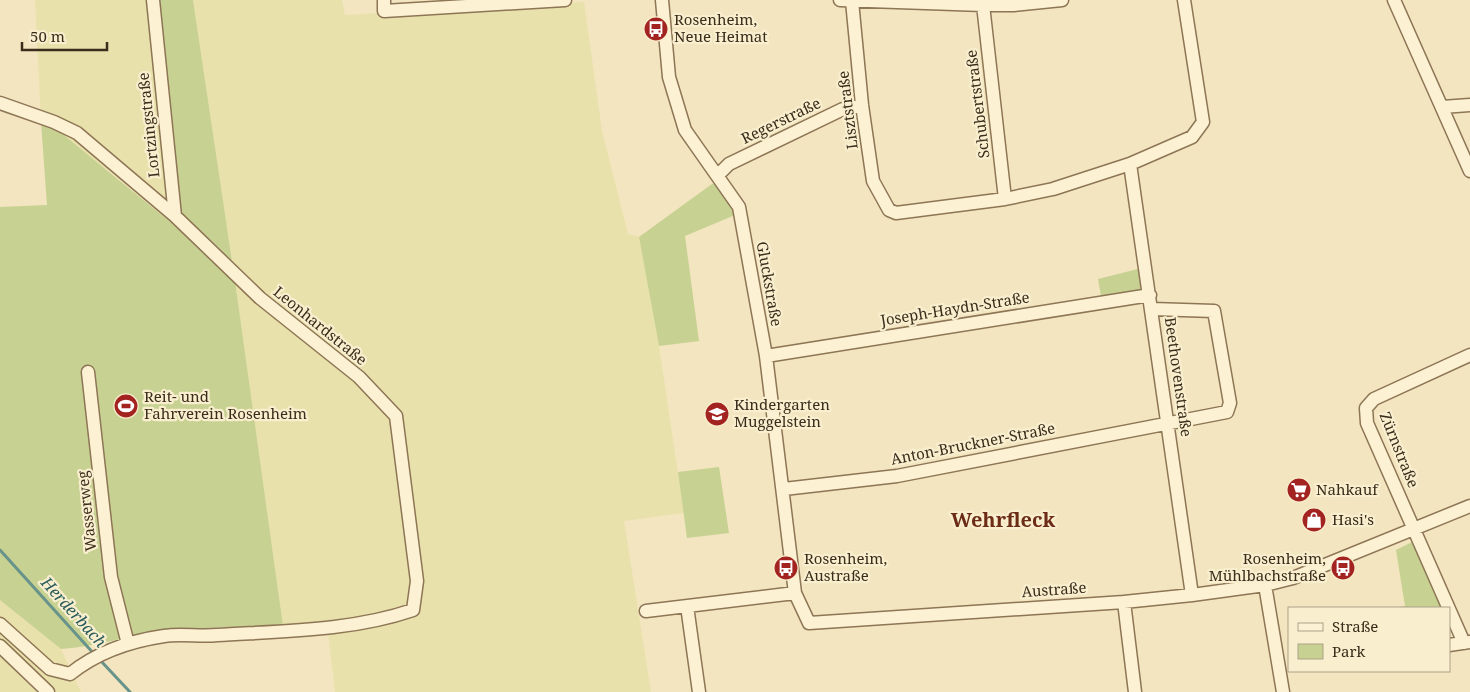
<svg xmlns="http://www.w3.org/2000/svg" width="1470" height="692" font-family="'Noto Serif',serif">
<style>
.farmland{fill:#e9e1ab}
.green{fill:#c7d192}
.lines{fill:none;stroke-linecap:round;stroke-linejoin:round}
.stream{stroke:#68938a;stroke-width:3}
.minor-casing{stroke:#8d7555;stroke-width:15}
.minor{stroke:#fcf2d3;stroke-width:12}
.labels{text-anchor:middle;stroke-width:4.5;stroke-linejoin:round;paint-order:stroke}
.poi-label{font-size:15px;fill:#3b2c1b;stroke:#f9efcf;text-anchor:start}
.street-label{font-size:15px;fill:#3b2c1b;stroke:#f9efcf}
.water-label{font-size:16px;font-style:italic;fill:#295c5b;stroke:#f9efcf}
.district-label{font-size:20px;font-weight:bold;fill:#6c2c16;stroke:#f9efcf}
</style>
<rect width="100%" height="100%" fill="#f2e5bf"/>
<path class="farmland" d="M 35,0 L 159,0 L 180,230 L 113,174 L 41,122 Z
M 193,0 L 342,0 L 345,15 L 584,2 L 602,131 L 628,234 L 639,237 L 659,346 L 684,513 L 624,521 L 651,692 L 335,692 L 328,632 L 283,626 L 236,288 Z
M 0,600 L 61,649 L 81,692 L 0,692 Z"/>
<path class="green" d="M 159,0 L 193,0 L 236,288 L 283,626 C 245,627 206,627 167,631 C 131,634 97,647 61,649 L 0,600 L 0,207 L 47,205 L 41,122 L 60,132 L 180,230 Z
M 717,183 L 735,215 L 685,236 L 699,341 L 659,346 L 639,237 L 712,184 Z
M 1142,268 L 1143,290 L 1101,296 L 1098,279 Z
M 719,467 L 729,533 L 687,538 L 678,472 Z
M 1414,541 L 1442,608 L 1394,608 L 1405,606 L 1396,550 Z"/>
<g class="lines">
<path class="stream" d="M 0,550 L 95,655
M 100,660 L 130,692"/>
<defs>
<path id="minor" d="M 153,0 L 175,216
M 384,0 L 384,11 L 565,0
M 662,0 L 669,77 L 685,130 L 739,207 L 766,356 L 795,593 L 809,623 L 1124,602 L 1192,595 L 1265,585 L 1293,578 L 1470,506
M 840,0 L 983,5 L 1014,5 L 1062,0
M 1394,0 L 1470,171
M 852,1 L 862,105 L 873,181 L 889,210 L 896,213 L 1005,199 L 1053,189 L 1130,164 L 1192,137 L 1203,122 L 1184,0
M 983,5 L 1005,199
M 0,103 L 54,122 L 77,133 L 175,216 L 260,298 L 359,377 L 396,416 L 417,581 L 413,610 C 352,631 282,631 217,635 C 200,637 181,633 164,636 C 130,641 96,653 70,674 L 50,669 L 0,624
M 1442,107 L 1470,105
M 1130,164 L 1192,595
M 718,175 L 729,164 L 843,109 L 862,105
M 766,356 L 1150,295
M 88,372 L 111,577 L 128,644
M 784,489 L 897,476 L 1227,412 L 1230,403 L 1214,311 L 1152,309
M 1265,585 L 1283,692
M 1124,602 L 1135,692
M 687,606 L 699,692
M 646,611 L 795,593
M 1464,643 L 1367,423 L 1366,408 L 1374,399 L 1470,355
M 1449,645 L 1470,642
M 0,646 L 48,692"/>
</defs>
<use href="#minor" class="minor-casing"/>
<use href="#minor" class="minor"/>
</g>
<defs>
<symbol id="bus-disc" viewBox="-11 -11 22 22"><circle r="9.5" fill="#a2231f" stroke="#f9efcf"/><path d="M-5-6H5V4H4V6H2V4H-2V6H-4V4H-5ZM-3.5-4V0h7V-4ZM-3.5 1.2v1.5H-2V1.2ZM2 1.2v1.5H3.5V1.2Z" fill="#fff"/></symbol>
<symbol id="stadium-disc" viewBox="-11 -11 22 22"><circle r="9.5" fill="#a2231f" stroke="#f9efcf"/><path d="M0-5a6.5 5 0 1 0 0 10a6.5 5 0 1 0 0-10ZM-3.5-1.8h7v3.6h-7Z" fill="#fff"/></symbol>
<symbol id="school-disc" viewBox="-11 -11 22 22"><circle r="9.5" fill="#a2231f" stroke="#f9efcf"/><path d="M0-5L7-2L0 1L-7-2ZM-4 1L0 2.5L4 1V4Q0 6-4 4Z" fill="#fff"/></symbol>
<symbol id="supermarket-disc" viewBox="-11 -11 22 22"><circle r="9.5" fill="#a2231f" stroke="#f9efcf"/><path d="M-6-5.5h2.5l.6 2H6L4.5 2H-2.5L-4.4-4H-6ZM-1.5 3.2a1.3 1.3 0 1 0 .1 0ZM3 3.2a1.3 1.3 0 1 0 .1 0Z" fill="#fff"/></symbol>
<symbol id="shop-disc" viewBox="-11 -11 22 22"><circle r="9.5" fill="#a2231f" stroke="#f9efcf"/><path d="M-5-2.5h2.3a2.7 3.5 0 0 1 5.4 0H5L5.5 6h-11ZM-1.5-2.5h3a1.5 2.3 0 0 0-3 0Z" fill="#fff"/></symbol>
</defs>
<g fill-rule="evenodd">
<use href="#bus-disc" x="642" y="15" width="28" height="28"/>
<use href="#stadium-disc" x="112" y="392" width="28" height="28"/>
<use href="#school-disc" x="703" y="400" width="28" height="28"/>
<use href="#supermarket-disc" x="1285" y="476" width="28" height="28"/>
<use href="#shop-disc" x="1300" y="506" width="28" height="28"/>
<use href="#bus-disc" x="772" y="554" width="28" height="28"/>
<use href="#bus-disc" x="1329" y="554" width="28" height="28"/>
</g>
<g class="labels">
<g class="poi-label">
<text x="674" y="25">Rosenheim,<tspan x="674" dy="17">Neue Heimat</tspan></text>
<text x="144" y="402">Reit- und<tspan x="144" dy="17">Fahrverein Rosenheim</tspan></text>
<text x="734" y="410">Kindergarten<tspan x="734" dy="17">Muggelstein</tspan></text>
<text x="1316" y="495">Nahkauf</text>
<text x="1332" y="525">Hasi's</text>
<text x="804" y="564">Rosenheim,<tspan x="804" dy="17">Austraße</tspan></text>
<text x="1326" y="564" text-anchor="end">Rosenheim,<tspan x="1326" dy="17">Mühlbachstraße</tspan></text>
</g>
<g class="street-label">
<text transform="translate(978 104) rotate(-97)" y="5">Schubertstraße</text>
<text transform="translate(848 110) rotate(-97)" y="5">Lisztstraße</text>
<text transform="translate(781 121) rotate(-26)" y="5">Regerstraße</text>
<text transform="translate(149 125) rotate(-96)" y="5">Lortzingstraße</text>
<text transform="translate(769 284) rotate(80)" y="5">Gluckstraße</text>
<text transform="translate(955 309) rotate(-9)" y="5">Joseph-Haydn-Straße</text>
<text transform="translate(320 326) rotate(39)" y="5">Leonhardstraße</text>
<text transform="translate(1178 377) rotate(82)" y="5">Beethovenstraße</text>
<text transform="translate(973 444) rotate(-11)" y="5">Anton-Bruckner-Straße</text>
<text transform="translate(1399 450) rotate(68)" y="5">Zürnstraße</text>
<text transform="translate(87 511) rotate(-96)" y="5">Wasserweg</text>
<text transform="translate(1054 590) rotate(-4)" y="5">Austraße</text>
</g>
<g class="water-label">
<text transform="translate(74 612) rotate(48)" y="6">Herderbach</text>
</g>
<g class="district-label">
<text x="1003" y="527">Wehrfleck</text>
</g>
</g>
<rect x="1288" y="607" width="162" height="65" fill="#f9efcf" stroke="#ada187"/>
<rect x="1298" y="623" width="25" height="8" fill="#fcf2d3" stroke="#ada187"/>
<text x="1332" y="632" font-size="15" fill="#3b2c1b">Straße</text>
<rect x="1298" y="644" width="25" height="15" fill="#c7d192" stroke="#ada187"/>
<text x="1332" y="657" font-size="15" fill="#3b2c1b">Park</text>
<path d="M22 42v8h85v-8" fill="none" stroke="#3b2c1b" stroke-width="2.5"/>
<text x="30" y="42" font-size="15" fill="#3b2c1b" stroke="#f9efcf" stroke-width="4" paint-order="stroke">50 m</text>
</svg>
